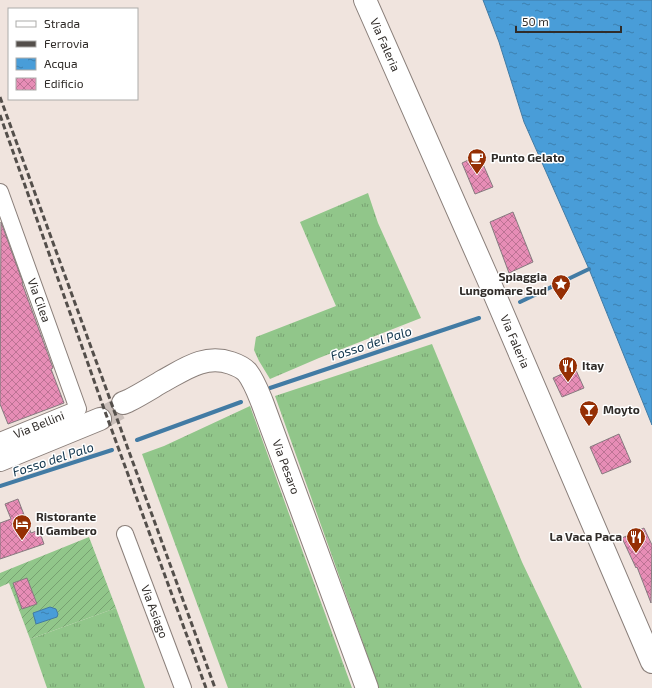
<svg xmlns="http://www.w3.org/2000/svg" width="652" height="688" font-family="'Exo 2',sans-serif">
<style>
.grass{fill:url(#grass-tufts)}
.garden{fill:url(#garden-furrows)}
.water{fill:url(#water-ripples);stroke:#427ba4}
.lines{fill:none;stroke-linecap:round;stroke-linejoin:round}
.stream{stroke:#427ba4;stroke-width:4}
.building{fill:url(#building-cross-hatch);stroke:#867a7f}
.secondary-tunnel{stroke:#cabfba;stroke-width:22;stroke-dasharray:22 11;stroke-linecap:butt}
.street-casing{stroke:#8a7f7a;stroke-width:18}
.secondary-casing{stroke:#8a7f7a;stroke-width:24}
.street{stroke:#fff;stroke-width:16}
.secondary{stroke:#fff;stroke-width:22}
.rail{stroke:#544f4b;stroke-width:3;stroke-dasharray:6 3;stroke-linecap:butt}
.labels{text-anchor:middle;stroke-width:3;stroke-linejoin:round;paint-order:stroke}
.street-label{font-size:12px;fill:#302c29;stroke:#fff}
.poi-label{font-size:12px;font-weight:bold;fill:#302c29;stroke:#fff;text-anchor:start}
.water-label{font-size:13px;font-style:italic;fill:#10344c;stroke:#fff}
</style>
<defs>
<pattern id="grass-tufts" width="24" height="20" patternUnits="userSpaceOnUse"><rect width="24" height="20" fill="#91c68a"/><path d="M3 7l-1-3M5 7V3M7 7l1-3M15 17l-1-3M17 17v-4M19 17l1-3" fill="none" stroke="#77a171"/></pattern>
<pattern id="garden-furrows" width="10" height="10" patternUnits="userSpaceOnUse"><rect width="10" height="10" fill="#91c68a"/><path d="M-1 1l2-2M0 10L10 0M9 11l2-2" fill="none" stroke="#77a171"/></pattern>
<pattern id="water-ripples" width="26" height="14" patternUnits="userSpaceOnUse"><rect width="26" height="14" fill="#499dd8"/><path d="M2 4q2-2 4 0t4 0M15 11q2-2 4 0t4 0" fill="none" stroke="#3d80af"/></pattern>
<pattern id="building-cross-hatch" width="8" height="8" patternUnits="userSpaceOnUse"><rect width="8" height="8" fill="#e78db6"/><path d="M0 0l8 8M0 8l8-8" fill="none" stroke="#bc7394"/></pattern>
</defs>
<rect width="100%" height="100%" fill="#f0e4de"/>
<path class="grass" d="M 368,193 L 378,223 L 421,318 L 319,358 L 270,379 L 259,361 L 254,350 L 256,337 L 336,306 L 300,222 Z
M 432,344 L 522,562 L 582,688 L 379,688 L 275,396 Z
M 250,406 L 352,688 L 228,688 L 142,454 L 164,446 Z
M 116,608 L 145,688 L 47,688 L 30,639 Z"/>
<path class="garden" d="M 89,537 L 116,608 L 30,639 L 9,583 L 0,587 L 0,573 Z"/>
<path class="water" d="M 483,0 L 652,0 L 652,425 L 589,269 L 524,122 L 499,42 Z
M 50,607 L 56,609 L 58,614 L 57,617 L 36,624 L 33,613 Z"/>
<g class="lines">
<path class="stream" d="M 520,302 L 589,269
M 270,388 L 479,318
M 137,440 L 241,402
M 0,486 L 112,450"/>
</g>
<path class="building" d="M 479,155 L 493,187 L 475,194 L 462,163 Z
M 513,212 L 533,262 L 509,273 L 490,222 Z
M 1,222 L 23,283 L 22,283 L 53,368 L 51,369 L 64,403 L 8,424 L 0,404 Z
M 575,368 L 584,388 L 562,397 L 553,378 Z
M 619,434 L 631,462 L 602,474 L 590,447 Z
M 18,499 L 31,533 L 39,530 L 44,544 L 0,559 L 0,523 L 11,519 L 5,504 Z
M 644,528 L 652,545 L 651,603 L 637,567 L 636,568 L 622,538 Z
M 27,578 L 37,604 L 22,609 L 13,583 Z"/>
<g class="lines">
<path class="secondary-tunnel" d="M 100,419 L 124,406"/>
<defs>
<g id="street">
<path id="s1" d="M 0,192 L 78,409 L 0,441"/>
<path id="s2" d="M 125,534 L 183,688"/>
</g>
<g id="secondary">
<path id="s3" d="M 365,0 L 488,279 L 652,662"/>
<path id="s4" d="M 123,403 L 128,401 C 140,395 151,388 163,381 C 185,369 205,354 231,363 C 237,365 243,368 247,372 C 254,381 258,392 262,402 L 367,688"/>
<path d="M 0,460 L 100,419"/>
</g>
</defs>
<use href="#street" class="street-casing"/>
<use href="#secondary" class="secondary-casing"/>
<use href="#street" class="street"/>
<use href="#secondary" class="secondary"/>
<path class="rail" d="M 0,97 L 215,688
M 0,115 L 103,406 L 206,688"/>
</g>
<defs>
<symbol id="cafe-pin" viewBox="-11 -11 22 30"><path d="M0 17L-7.5 6A9.5 9.5 0 1 1 7.5 6Z" fill="#952f04" stroke="#fff"/><path d="M-5.5-4.5H6V0H3Q3 3.5 0 3.5H-2.5Q-5.5 3.5-5.5 0ZM3-3.2v2h1.7v-2ZM-6 4.5H4V6H-6Z" fill="#fff"/></symbol>
<symbol id="sight-pin" viewBox="-11 -11 22 30"><path d="M0 17L-7.5 6A9.5 9.5 0 1 1 7.5 6Z" fill="#952f04" stroke="#fff"/><path d="M0-6L1.8-2.2L6-1.7L2.9 1.2L3.7 5.4L0 3.3L-3.7 5.4L-2.9 1.2L-6-1.7L-1.8-2.2Z" fill="#fff"/></symbol>
<symbol id="restaurant-pin" viewBox="-11 -11 22 30"><path d="M0 17L-7.5 6A9.5 9.5 0 1 1 7.5 6Z" fill="#952f04" stroke="#fff"/><path d="M-5-6h1v4h1v-4h1v4h1v-4h1v5L-1.5 .5V6h-2V.5L-5-1ZM5-6V6H3V1.5H1.5Q1.5-4 5-6Z" fill="#fff"/></symbol>
<symbol id="bar-pin" viewBox="-11 -11 22 30"><path d="M0 17L-7.5 6A9.5 9.5 0 1 1 7.5 6Z" fill="#952f04" stroke="#fff"/><path d="M-6-5H6L.8 .8V4.5H3.5V6h-7V4.5H-.8V.8Z" fill="#fff"/></symbol>
<symbol id="hotel-pin" viewBox="-11 -11 22 30"><path d="M0 17L-7.5 6A9.5 9.5 0 1 1 7.5 6Z" fill="#952f04" stroke="#fff"/><path d="M-6-4.5h1.5V1H6V5H4.5V3h-9V5H-6ZM-4 0a1.8 1.8 0 1 1 3.6 0ZM.5 0V-2.5h3Q6-2.5 6 0Z" fill="#fff"/></symbol>
</defs>
<g fill-rule="evenodd">
<use href="#cafe-pin" x="466" y="147" width="22" height="30"/>
<use href="#sight-pin" x="550" y="273" width="22" height="30"/>
<use href="#restaurant-pin" x="557" y="355" width="22" height="30"/>
<use href="#bar-pin" x="578" y="399" width="22" height="30"/>
<use href="#hotel-pin" x="11" y="513" width="22" height="30"/>
<use href="#restaurant-pin" x="625" y="526" width="22" height="30"/>
</g>
<g class="labels">
<g class="street-label">
<text dy="4" stroke="none"><textPath href="#s3" startOffset="49">Via Faleria</textPath></text>
<text dy="4" stroke="none"><textPath href="#s1" startOffset="115">Via Cilea</textPath></text>
<text dy="4" stroke="none"><textPath href="#s3" startOffset="373">Via Faleria</textPath></text>
<text transform="translate(39 425) rotate(-22)" y="4">Via Bellini</text>
<text dy="4" stroke="none"><textPath href="#s4" startOffset="240">Via Pesaro</textPath></text>
<text dy="4" stroke="none"><textPath href="#s2" startOffset="83">Via Asiago</textPath></text>
</g>
<g class="poi-label">
<text x="491" y="162">Punto Gelato</text>
<text x="547" y="281" text-anchor="end">Spiaggia<tspan x="547" dy="14">Lungomare Sud</tspan></text>
<text x="582" y="370">Itay</text>
<text x="603" y="414">Moyto</text>
<text x="36" y="521">Ristorante<tspan x="36" dy="14">Il Gambero</tspan></text>
<text x="622" y="541" text-anchor="end">La Vaca Paca</text>
</g>
<g class="water-label">
<text transform="translate(371 343) rotate(-18)" y="5">Fosso del Palo</text>
<text transform="translate(53 459) rotate(-18)" y="5">Fosso del Palo</text>
</g>
</g>
<rect x="8" y="8" width="130" height="92" fill="#ffffff" stroke="#acaba9"/>
<rect x="16" y="21" width="20" height="6" fill="#ffffff" stroke="#acaba9"/>
<text x="44" y="28" font-size="12" fill="#302c29">Strada</text>
<rect x="16" y="41" width="20" height="6" fill="#544f4b" stroke="#acaba9"/>
<text x="44" y="48" font-size="12" fill="#302c29">Ferrovia</text>
<rect x="16" y="58" width="20" height="12" fill="url(#water-ripples)" stroke="#acaba9"/>
<text x="44" y="68" font-size="12" fill="#302c29">Acqua</text>
<rect x="16" y="78" width="20" height="12" fill="url(#building-cross-hatch)" stroke="#acaba9"/>
<text x="44" y="88" font-size="12" fill="#302c29">Edificio</text>
<path d="M516 26v6h105v-6" fill="none" stroke="#302c29" stroke-width="2"/>
<text x="522" y="26" font-size="12" fill="#302c29" stroke="#ffffff" stroke-width="3" paint-order="stroke">50 m</text>
</svg>
